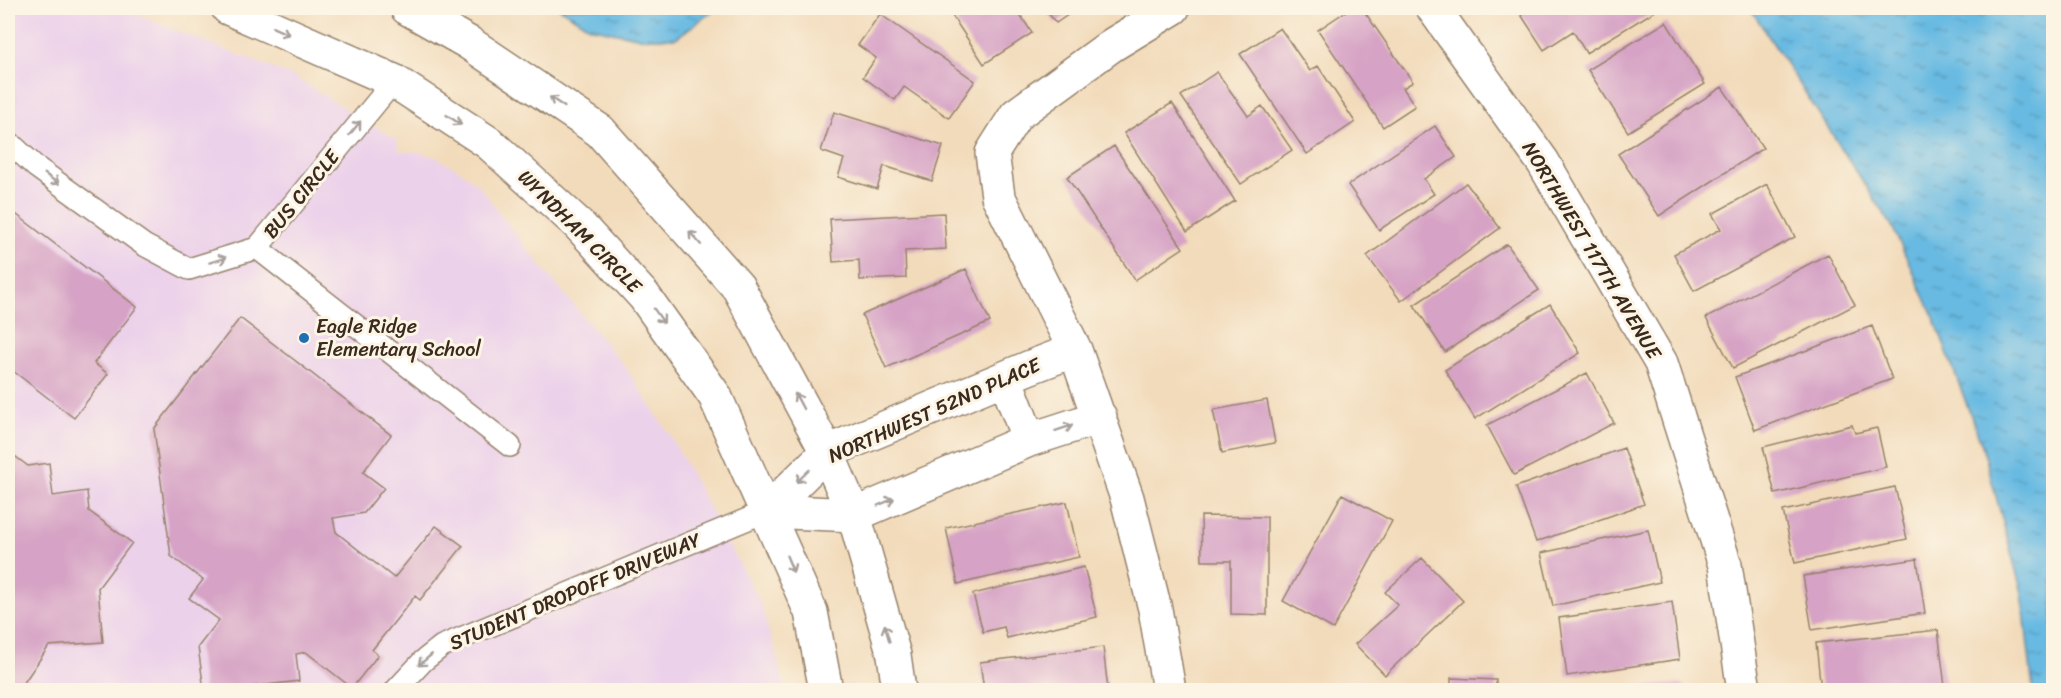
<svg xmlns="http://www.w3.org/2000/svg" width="2061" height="698" font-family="Sriracha,sans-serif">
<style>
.built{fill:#ecd1ea}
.water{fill:url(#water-ripples);stroke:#517280;stroke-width:1.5}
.building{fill:#d6a2c5}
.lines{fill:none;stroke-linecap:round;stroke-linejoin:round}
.service-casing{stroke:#96826c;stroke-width:24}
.minor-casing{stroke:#96826c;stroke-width:36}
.service{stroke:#fff;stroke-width:21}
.minor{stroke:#fff;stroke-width:33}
.oneway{stroke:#a79f9a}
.poi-dot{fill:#1f6fb2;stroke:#fcf5e5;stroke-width:2}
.labels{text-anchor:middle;stroke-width:6;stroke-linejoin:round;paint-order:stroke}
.street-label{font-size:20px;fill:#3b2a1e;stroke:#fcf5e5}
.poi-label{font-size:20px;fill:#3b2a1e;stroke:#fcf5e5;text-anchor:start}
</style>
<defs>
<pattern id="water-ripples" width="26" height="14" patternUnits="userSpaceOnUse" patternTransform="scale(1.5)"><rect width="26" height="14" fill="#67bae2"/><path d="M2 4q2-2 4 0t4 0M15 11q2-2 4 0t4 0" fill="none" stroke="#5697b7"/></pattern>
</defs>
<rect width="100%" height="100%" fill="#fcf5e5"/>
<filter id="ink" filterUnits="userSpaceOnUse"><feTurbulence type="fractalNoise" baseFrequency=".0167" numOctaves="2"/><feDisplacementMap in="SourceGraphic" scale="12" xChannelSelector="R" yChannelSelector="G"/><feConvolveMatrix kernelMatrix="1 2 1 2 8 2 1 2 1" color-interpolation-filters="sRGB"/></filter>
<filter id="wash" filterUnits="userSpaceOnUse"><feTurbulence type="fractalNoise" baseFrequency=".008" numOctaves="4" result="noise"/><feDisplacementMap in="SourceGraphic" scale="24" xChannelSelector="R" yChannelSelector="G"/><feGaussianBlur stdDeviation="1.35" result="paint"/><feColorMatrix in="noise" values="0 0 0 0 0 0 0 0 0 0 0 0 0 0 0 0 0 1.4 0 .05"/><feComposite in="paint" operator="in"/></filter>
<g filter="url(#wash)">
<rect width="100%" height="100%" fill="#f2dbbb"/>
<path class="built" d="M 8,8 L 119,8 L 292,76 L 397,140 L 399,151 L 418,152 L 437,158 L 459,170 L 479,186 L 527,249 L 626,368 L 671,437 L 761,604 L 786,690 L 8,690 Z"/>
<path class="water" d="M 559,8 L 717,8 L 676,38 L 641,38 L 589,27 Z
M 1750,8 L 2053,8 L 2053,690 L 2033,690 L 2022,593 L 1983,448 L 1935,320 L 1892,226 Z"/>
<g id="blocks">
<path class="building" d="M 947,8 L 1016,8 L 1032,33 L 984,64 Z
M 1044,8 L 1078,8 L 1056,23 Z
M 1351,8 L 1362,8 L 1413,82 L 1403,88 L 1415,106 L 1383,127 L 1318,30 Z
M 1522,8 L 1653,8 L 1655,11 L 1586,53 L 1573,31 L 1544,50 L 1518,10 Z
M 880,14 L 975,81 L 949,118 L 904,87 L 895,100 L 863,77 L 876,58 L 858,45 Z
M 1666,22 L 1705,84 L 1628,132 L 1588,70 Z
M 1280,28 L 1310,71 L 1318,66 L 1355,122 L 1307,154 L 1240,54 Z
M 1217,72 L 1248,116 L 1262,106 L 1292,150 L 1241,184 L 1181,96 Z
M 1722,87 L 1763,148 L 1659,216 L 1618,154 Z
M 1172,103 L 1235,201 L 1187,232 L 1124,133 Z
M 834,112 L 943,146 L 932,181 L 884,166 L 877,189 L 838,177 L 844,159 L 821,151 Z
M 1435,126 L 1456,157 L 1424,179 L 1434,194 L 1379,230 L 1348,185 Z
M 1114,146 L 1183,248 L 1135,280 L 1067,177 Z
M 1466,183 L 1500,228 L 1401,301 L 1367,256 Z
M 1767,184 L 1795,237 L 1694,291 L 1674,254 L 1721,229 L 1712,214 Z
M 8,208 L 137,307 L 94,363 L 108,374 L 74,418 L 8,367 Z
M 944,213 L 946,249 L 905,251 L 906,278 L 860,280 L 859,260 L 833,262 L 830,219 Z
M 1507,244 L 1539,290 L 1445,352 L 1414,305 Z
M 1828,254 L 1855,305 L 1733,368 L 1706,318 Z
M 966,269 L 990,322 L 886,368 L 862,315 Z
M 1550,304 L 1580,353 L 1475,419 L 1445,370 Z
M 240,318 L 391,435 L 363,472 L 384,488 L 364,513 L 333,518 L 336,532 L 394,578 L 436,526 L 463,546 L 420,600 L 415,596 L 372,650 L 378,655 L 352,688 L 306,652 L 296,654 L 299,681 L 225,690 L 204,690 L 198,647 L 219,620 L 189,598 L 203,580 L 171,556 L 154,429 Z
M 1872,326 L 1892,379 L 1755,430 L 1735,377 Z
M 1587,373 L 1614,423 L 1514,475 L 1487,425 Z
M 1267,400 L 1275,443 L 1222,453 L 1213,410 Z
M 1852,425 L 1855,433 L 1877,428 L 1886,467 L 1775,494 L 1763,447 Z
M 1624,448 L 1644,504 L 1536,542 L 1516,487 Z
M 8,451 L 28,466 L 49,463 L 53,496 L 87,491 L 89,511 L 132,543 L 98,588 L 103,642 L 49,646 L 19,690 L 8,683 Z
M 1895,487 L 1907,539 L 1795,563 L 1783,511 Z
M 1342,494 L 1392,521 L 1333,629 L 1283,601 Z
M 1067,502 L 1079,557 L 958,584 L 946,528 Z
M 1201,516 L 1267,517 L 1267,615 L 1231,614 L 1231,561 L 1202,561 Z
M 1648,530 L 1660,582 L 1553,606 L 1541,553 Z
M 1422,558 L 1463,601 L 1385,675 L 1355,644 L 1398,605 L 1385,592 Z
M 1917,559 L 1925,613 L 1812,630 L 1803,576 Z
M 1084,567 L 1097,617 L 1007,638 L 1004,627 L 983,632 L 973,594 Z
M 1672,602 L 1680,659 L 1567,676 L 1559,618 Z
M 1938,630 L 1945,687 L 1914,690 L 1821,690 L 1816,643 Z
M 1103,647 L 1108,690 L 984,690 L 980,662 Z
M 1451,678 L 1496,680 L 1496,690 L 1451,690 Z
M 1683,684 L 1683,690 L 1597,690 L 1596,689 Z"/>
</g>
</g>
<g filter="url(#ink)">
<use href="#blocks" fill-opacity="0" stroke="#96826c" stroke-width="1.5"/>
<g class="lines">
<defs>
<path id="service" d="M 8,141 L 36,167 L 144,245 L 189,269 L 257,248 L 394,81
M 257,248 L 510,446
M 396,690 L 423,661 L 442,646 L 767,511"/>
<path id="minor" d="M 228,8 L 394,81 L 489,143 L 579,225 L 644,296 L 715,396 L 811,612 L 826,690
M 407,8 L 469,43 L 600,131 L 738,287 L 827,452 L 854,515 L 894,655 L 899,690
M 1433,8 L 1543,162 L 1661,363 L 1725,565 L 1744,690
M 1005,378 L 1029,440
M 767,511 L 827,452 L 1028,368 L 1075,350
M 767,511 L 854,515 L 1029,440 L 1100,417
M 1169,690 L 1155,609 L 1127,498 L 1075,350 L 998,196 L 992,153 L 1016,115 L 1112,45 L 1173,8"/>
</defs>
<use href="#service" class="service-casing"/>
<use href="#minor" class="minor-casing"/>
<use href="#service" class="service"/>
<use href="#minor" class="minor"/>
</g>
<defs><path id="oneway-shaft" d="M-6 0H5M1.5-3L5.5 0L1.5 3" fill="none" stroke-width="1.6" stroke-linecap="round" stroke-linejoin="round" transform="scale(1.5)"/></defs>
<g class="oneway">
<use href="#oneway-shaft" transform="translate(281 31) rotate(24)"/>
<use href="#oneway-shaft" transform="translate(557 102) rotate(-146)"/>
<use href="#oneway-shaft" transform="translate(454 120) rotate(33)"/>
<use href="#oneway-shaft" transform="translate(355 128) rotate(-51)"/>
<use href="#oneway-shaft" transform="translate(52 179) rotate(36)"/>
<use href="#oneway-shaft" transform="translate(695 238) rotate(-131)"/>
<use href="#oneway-shaft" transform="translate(218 260) rotate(-17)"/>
<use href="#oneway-shaft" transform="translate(659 316) rotate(55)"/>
<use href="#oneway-shaft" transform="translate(799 401) rotate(-118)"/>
<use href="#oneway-shaft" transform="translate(1064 428) rotate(-18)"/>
<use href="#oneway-shaft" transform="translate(803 476) rotate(136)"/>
<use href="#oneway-shaft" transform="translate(886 502) rotate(-23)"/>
<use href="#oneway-shaft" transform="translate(790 564) rotate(67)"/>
<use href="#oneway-shaft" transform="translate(887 633) rotate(-106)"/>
<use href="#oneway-shaft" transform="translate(425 660) rotate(140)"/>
</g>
</g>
<circle class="poi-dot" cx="304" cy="338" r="6"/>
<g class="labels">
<g class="street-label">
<text transform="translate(301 194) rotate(-51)" y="7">BUS CIRCLE</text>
<text transform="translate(580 231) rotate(45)" y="7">WYNDHAM CIRCLE</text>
<text transform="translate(1592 250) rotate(59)" y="7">NORTHWEST 117TH AVENUE</text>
<text transform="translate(934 410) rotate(-24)" y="7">NORTHWEST 52ND PLACE</text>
<text transform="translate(575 591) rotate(-23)" y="7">STUDENT DROPOFF DRIVEWAY</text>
</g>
<g class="poi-label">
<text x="316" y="333">Eagle Ridge<tspan x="316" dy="23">Elementary School</tspan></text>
</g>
</g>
<rect width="2061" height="698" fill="none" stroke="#fcf5e5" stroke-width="30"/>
</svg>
